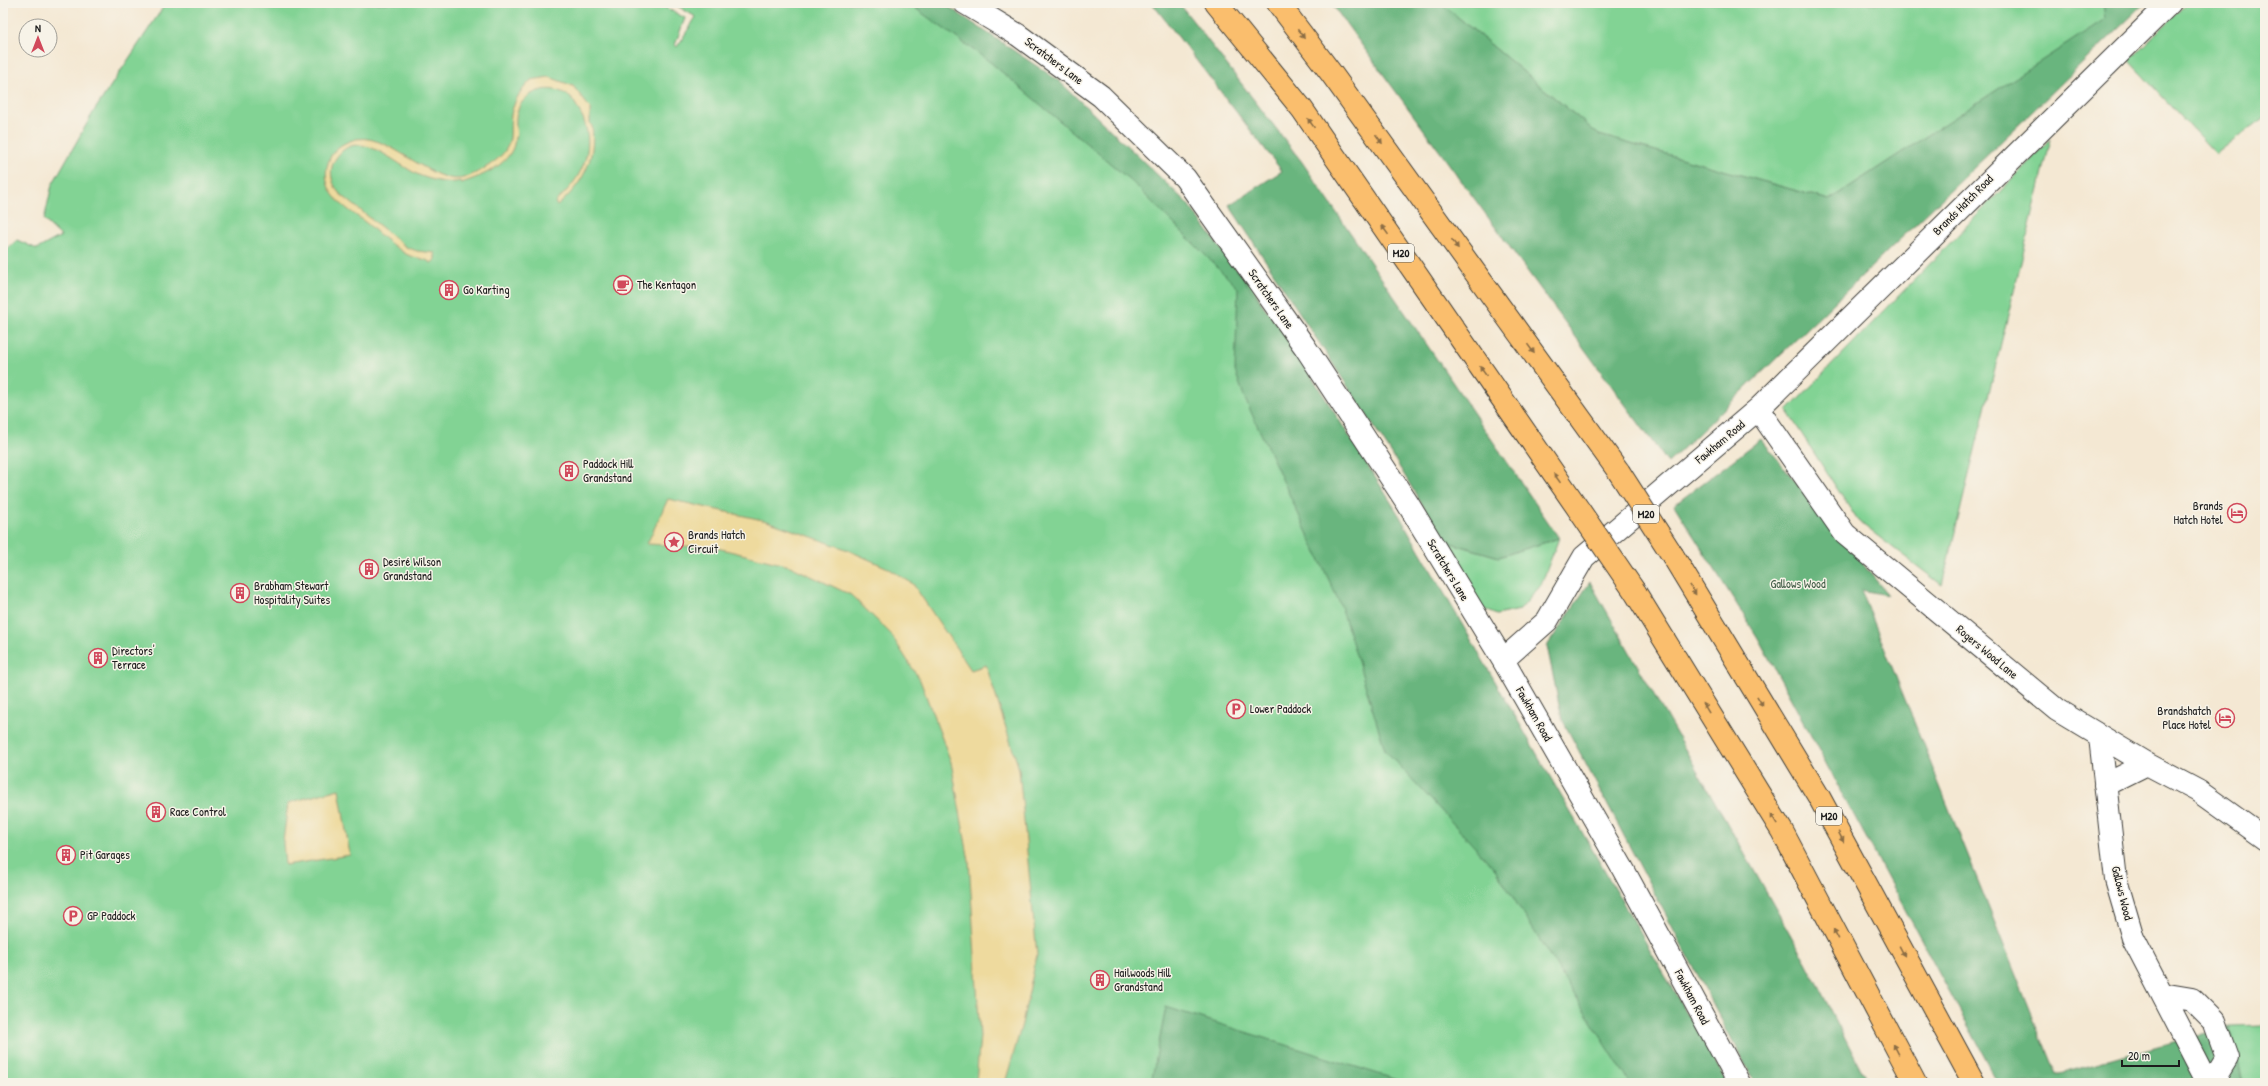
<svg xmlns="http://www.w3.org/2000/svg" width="2268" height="1086" font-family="'Patrick Hand',sans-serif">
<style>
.green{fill:#82d394;stroke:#4f7858}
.forest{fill:#69b57e;stroke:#42684d}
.sand{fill:#eeda9e;stroke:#857b5d}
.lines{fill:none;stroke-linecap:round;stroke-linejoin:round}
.minor-casing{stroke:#3c3b37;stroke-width:24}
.highway-casing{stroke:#3c3b37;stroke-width:24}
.minor{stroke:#fff;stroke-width:22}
.highway{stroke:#fabe6d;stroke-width:22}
.highway-bridge-casing{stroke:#3c3b37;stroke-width:24;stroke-linecap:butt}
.highway-bridge{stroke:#fabe6d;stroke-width:22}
.oneway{fill:#8b6d44}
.labels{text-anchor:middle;stroke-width:3;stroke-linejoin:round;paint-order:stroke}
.shield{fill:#f7f3e8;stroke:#5e5c59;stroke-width:1}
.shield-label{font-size:11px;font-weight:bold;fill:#1c1c1c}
.street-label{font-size:12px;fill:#1c1c1c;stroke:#f7f3e8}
.poi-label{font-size:12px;fill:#1c1c1c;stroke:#f7f3e8;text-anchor:start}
.park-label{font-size:12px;fill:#405c46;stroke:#f7f3e8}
</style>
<rect width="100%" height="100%" fill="#f7f3e8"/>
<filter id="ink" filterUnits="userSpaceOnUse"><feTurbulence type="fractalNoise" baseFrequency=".025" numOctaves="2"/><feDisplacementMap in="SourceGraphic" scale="8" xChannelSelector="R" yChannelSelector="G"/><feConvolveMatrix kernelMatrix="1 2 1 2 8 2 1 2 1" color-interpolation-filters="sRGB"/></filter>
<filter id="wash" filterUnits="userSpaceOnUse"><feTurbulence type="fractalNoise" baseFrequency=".012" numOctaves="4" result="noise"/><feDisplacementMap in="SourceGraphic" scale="16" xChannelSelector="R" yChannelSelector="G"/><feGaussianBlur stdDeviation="0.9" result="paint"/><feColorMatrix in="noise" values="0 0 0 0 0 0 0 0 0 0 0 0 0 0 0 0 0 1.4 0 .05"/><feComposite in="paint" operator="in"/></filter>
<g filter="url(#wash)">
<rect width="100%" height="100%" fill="#f4e8d3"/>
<path class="green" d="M 166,3 L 657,3 L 685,18 L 675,45 L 677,47 L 696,17 L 672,3 L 926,3 L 979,35 L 1251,282 L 1660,1083 L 3,1083 L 3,253 L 17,240 L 37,249 L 61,236 L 44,220 L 52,185 L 94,111 Z
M 1441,3 L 2103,3 L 2106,19 L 1829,200 L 1599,135 Z
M 2187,3 L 2265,3 L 2265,116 L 2216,154 L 2129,61 Z
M 2051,139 L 1942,585 L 1858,521 L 1787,411 Z
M 1559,538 L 1541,585 L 1520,610 L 1496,615 L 1479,606 L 1444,541 L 1499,557 Z
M 2265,1014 L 2265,1083 L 2243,1083 L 2230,1026 L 2263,1025 Z"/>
<path class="forest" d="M 920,3 L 943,3 L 1059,81 L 1187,203 L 1286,336 L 1399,515 L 1727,1083 L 1630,1083 L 1495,869 L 1385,750 L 1341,606 L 1245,399 L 1235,371 L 1238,288 L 1131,181 L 990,62 L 915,8 Z
M 1152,3 L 1179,3 L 1302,162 L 1559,538 L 1499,557 L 1444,541 L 1388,448 L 1229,205 L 1282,171 Z
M 1331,3 L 1441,3 L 1599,135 L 1829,200 L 2105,19 L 2103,3 L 2145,3 L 1668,463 Z
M 1761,439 L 1888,595 L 1861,590 L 2056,1075 L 2230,1026 L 2243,1083 L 1999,1083 L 1758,638 L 1674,505 Z
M 1590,582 L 1806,962 L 1868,1083 L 1755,1083 L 1562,719 L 1547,646 Z
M 1166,1007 L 1407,1083 L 1151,1083 Z"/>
<path class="sand" d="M 549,77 L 573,86 L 590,108 L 590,124 L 592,126 C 596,160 583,184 557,206 L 555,202 C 581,180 596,151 583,118 C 579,111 576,103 570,97 C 552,82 524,90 517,112 C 515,120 516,128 517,136 L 515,137 C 515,163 483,176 461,183 L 460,181 C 447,184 436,181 424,177 C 401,170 366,130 342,151 C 338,155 333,161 332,167 C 330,176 333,185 339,193 L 406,247 L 417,251 L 435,253 L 435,260 L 431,263 C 424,257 414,259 406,254 C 393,246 381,236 370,226 C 351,210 321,197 327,167 C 330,153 337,146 350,141 C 386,125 433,191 467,177 C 483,170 508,157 510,138 C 511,127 509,115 514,105 C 517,95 524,88 531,80 Z
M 668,499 L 767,521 L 843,548 L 888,568 L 913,584 L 971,670 L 986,665 L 1019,769 L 1037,955 L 1022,1024 L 1005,1083 L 976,1083 L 980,1036 L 969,861 L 951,762 L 920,680 L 890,633 L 851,595 L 790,566 L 717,548 L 647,544 Z
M 339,789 L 350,855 L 285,865 L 283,842 L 288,803 Z"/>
</g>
<g filter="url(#ink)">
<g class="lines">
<defs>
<path id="minor" d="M 965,3 L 1018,35 L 1101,96 L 1185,178 L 1305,347 L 1408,504 L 1503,660 L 1623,869 L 1739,1083
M 1758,409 L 1845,534 L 2057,710 L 2147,764 L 2198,791 L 2265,839
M 1503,660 L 1547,621 L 1584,557 L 1758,409 L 2170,3
M 2100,737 L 2116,880 L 2133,938 L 2208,1083
M 2105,785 L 2147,764
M 2162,994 L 2192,999 L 2214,1021 L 2227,1057 L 2211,1083"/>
<path id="highway" d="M 1216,3 L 1302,109 L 1579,510
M 1278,3 L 1331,73 L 1619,472
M 1673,556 L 1819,797 L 1974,1083
M 1635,592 L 1782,831 L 1915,1083"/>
</defs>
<use href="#minor" class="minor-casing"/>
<use href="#highway" class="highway-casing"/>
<use href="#minor" class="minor"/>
<use href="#highway" class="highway"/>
<defs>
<path id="highway-bridge" d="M 1619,472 L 1673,556
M 1579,510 L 1635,592"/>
</defs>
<use href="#highway-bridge" class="highway-bridge-casing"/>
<use href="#highway-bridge" class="highway-bridge"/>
</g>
<defs><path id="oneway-solid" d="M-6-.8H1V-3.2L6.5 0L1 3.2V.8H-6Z"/></defs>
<g class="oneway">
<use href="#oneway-solid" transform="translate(1301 34) rotate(53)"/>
<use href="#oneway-solid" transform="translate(1311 123) rotate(-125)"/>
<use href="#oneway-solid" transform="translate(1379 139) rotate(54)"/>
<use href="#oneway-solid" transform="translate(1385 230) rotate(-125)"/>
<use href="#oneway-solid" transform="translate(1455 244) rotate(54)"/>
<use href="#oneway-solid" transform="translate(1531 349) rotate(54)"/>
<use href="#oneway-solid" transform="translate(1483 371) rotate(-125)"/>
<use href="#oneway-solid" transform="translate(1557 478) rotate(-125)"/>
<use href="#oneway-solid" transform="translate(1693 590) rotate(59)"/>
<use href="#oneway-solid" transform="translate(1760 701) rotate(59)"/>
<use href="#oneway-solid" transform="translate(1706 708) rotate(-121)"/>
<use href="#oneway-solid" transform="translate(1774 819) rotate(-121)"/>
<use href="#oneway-solid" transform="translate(1841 837) rotate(62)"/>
<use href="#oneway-solid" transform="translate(1836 934) rotate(-118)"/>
<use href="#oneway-solid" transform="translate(1902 951) rotate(62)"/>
<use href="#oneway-solid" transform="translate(1896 1049) rotate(-118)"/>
</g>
</g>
<defs>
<symbol id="cafe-ring" viewBox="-11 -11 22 22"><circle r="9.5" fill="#f7f3e8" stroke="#d1495b" stroke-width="1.5"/><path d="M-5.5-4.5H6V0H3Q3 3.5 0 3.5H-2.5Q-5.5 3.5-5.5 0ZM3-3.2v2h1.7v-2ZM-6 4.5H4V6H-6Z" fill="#d1495b"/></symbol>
<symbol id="building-ring" viewBox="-11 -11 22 22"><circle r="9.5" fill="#f7f3e8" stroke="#d1495b" stroke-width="1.5"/><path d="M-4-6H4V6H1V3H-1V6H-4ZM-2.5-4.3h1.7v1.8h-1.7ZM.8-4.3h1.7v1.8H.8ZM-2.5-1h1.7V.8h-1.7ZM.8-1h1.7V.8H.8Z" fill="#d1495b"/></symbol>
<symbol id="hotel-ring" viewBox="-11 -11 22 22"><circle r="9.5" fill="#f7f3e8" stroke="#d1495b" stroke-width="1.5"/><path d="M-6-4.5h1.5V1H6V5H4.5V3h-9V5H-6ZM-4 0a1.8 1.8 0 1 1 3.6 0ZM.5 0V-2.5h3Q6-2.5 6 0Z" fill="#d1495b"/></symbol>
<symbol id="sight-ring" viewBox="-11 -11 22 22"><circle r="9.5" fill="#f7f3e8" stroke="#d1495b" stroke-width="1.5"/><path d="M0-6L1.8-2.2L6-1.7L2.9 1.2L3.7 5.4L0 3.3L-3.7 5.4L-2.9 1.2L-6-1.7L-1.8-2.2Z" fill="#d1495b"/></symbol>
<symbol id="parking-ring" viewBox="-11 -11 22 22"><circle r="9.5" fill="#f7f3e8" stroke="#d1495b" stroke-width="1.5"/><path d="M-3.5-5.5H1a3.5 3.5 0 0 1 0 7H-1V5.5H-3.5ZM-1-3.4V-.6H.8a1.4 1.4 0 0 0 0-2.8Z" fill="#d1495b"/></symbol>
</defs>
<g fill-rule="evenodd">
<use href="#cafe-ring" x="612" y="274" width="22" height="22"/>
<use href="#building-ring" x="438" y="279" width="22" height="22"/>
<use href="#building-ring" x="558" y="460" width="22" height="22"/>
<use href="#hotel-ring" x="2226" y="502" width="22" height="22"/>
<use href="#sight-ring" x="663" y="531" width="22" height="22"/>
<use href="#building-ring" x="358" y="558" width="22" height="22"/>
<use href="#building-ring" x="229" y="582" width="22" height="22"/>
<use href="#building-ring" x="87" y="647" width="22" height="22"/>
<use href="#parking-ring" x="1225" y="698" width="22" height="22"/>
<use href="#hotel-ring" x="2214" y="707" width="22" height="22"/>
<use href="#building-ring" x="145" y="801" width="22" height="22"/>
<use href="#building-ring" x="55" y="844" width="22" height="22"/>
<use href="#parking-ring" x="62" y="905" width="22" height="22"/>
<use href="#building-ring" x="1089" y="969" width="22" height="22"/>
</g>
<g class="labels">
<g class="shield">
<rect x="1388" y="244" width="26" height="18" rx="3"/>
<rect x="1633" y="505" width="26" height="18" rx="3"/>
<rect x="1816" y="807" width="26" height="18" rx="3"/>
</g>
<g class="shield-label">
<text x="1401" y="257">M20</text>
<text x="1646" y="518">M20</text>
<text x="1829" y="820">M20</text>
</g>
<g class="street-label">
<text transform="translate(1054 61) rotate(37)" y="4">Scratchers Lane</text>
<text transform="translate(1963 205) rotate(-45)" y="4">Brands Hatch Road</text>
<text transform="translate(1271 299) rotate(55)" y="4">Scratchers Lane</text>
<text transform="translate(1720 442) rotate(-40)" y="4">Fawkham Road</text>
<text transform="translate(1448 570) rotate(59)" y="4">Scratchers Lane</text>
<text transform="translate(1987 652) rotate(40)" y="4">Rogers Wood Lane</text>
<text transform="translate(1534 714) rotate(60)" y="4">Fawkham Road</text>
<text transform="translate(2122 893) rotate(76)" y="4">Gallows Wood</text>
<text transform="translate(1692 997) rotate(62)" y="4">Fawkham Road</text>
</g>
<g class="poi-label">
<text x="637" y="289">The Kentagon</text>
<text x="463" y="294">Go Karting</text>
<text x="583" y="468">Paddock Hill<tspan x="583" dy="14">Grandstand</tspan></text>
<text x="2223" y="510" text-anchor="end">Brands<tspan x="2223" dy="14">Hatch Hotel</tspan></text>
<text x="688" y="539">Brands Hatch<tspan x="688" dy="14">Circuit</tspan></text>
<text x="383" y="566">Desiré Wilson<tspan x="383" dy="14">Grandstand</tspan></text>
<text x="254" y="590">Brabham Stewart<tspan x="254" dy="14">Hospitality Suites</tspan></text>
<text x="112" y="655">Directors'<tspan x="112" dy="14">Terrace</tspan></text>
<text x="1250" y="713">Lower Paddock</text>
<text x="2211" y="715" text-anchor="end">Brandshatch<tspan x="2211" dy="14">Place Hotel</tspan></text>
<text x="170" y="816">Race Control</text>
<text x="80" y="859">Pit Garages</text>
<text x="87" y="920">GP Paddock</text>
<text x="1114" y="977">Hailwoods Hill<tspan x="1114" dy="14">Grandstand</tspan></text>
</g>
<g class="park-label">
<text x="1798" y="588">Gallows Wood</text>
</g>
</g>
<rect width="2268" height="1086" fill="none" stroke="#f7f3e8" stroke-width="16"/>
<g transform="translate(38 38)"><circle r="19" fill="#f7f3e8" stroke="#9f9d96"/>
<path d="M0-3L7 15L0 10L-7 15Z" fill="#d1495b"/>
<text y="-6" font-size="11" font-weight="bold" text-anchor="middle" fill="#1c1c1c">N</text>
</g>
<path d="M2122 1060v6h57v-6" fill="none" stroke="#1c1c1c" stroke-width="2"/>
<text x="2128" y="1060" font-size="12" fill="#1c1c1c" stroke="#f7f3e8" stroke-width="3" paint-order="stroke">20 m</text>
</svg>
